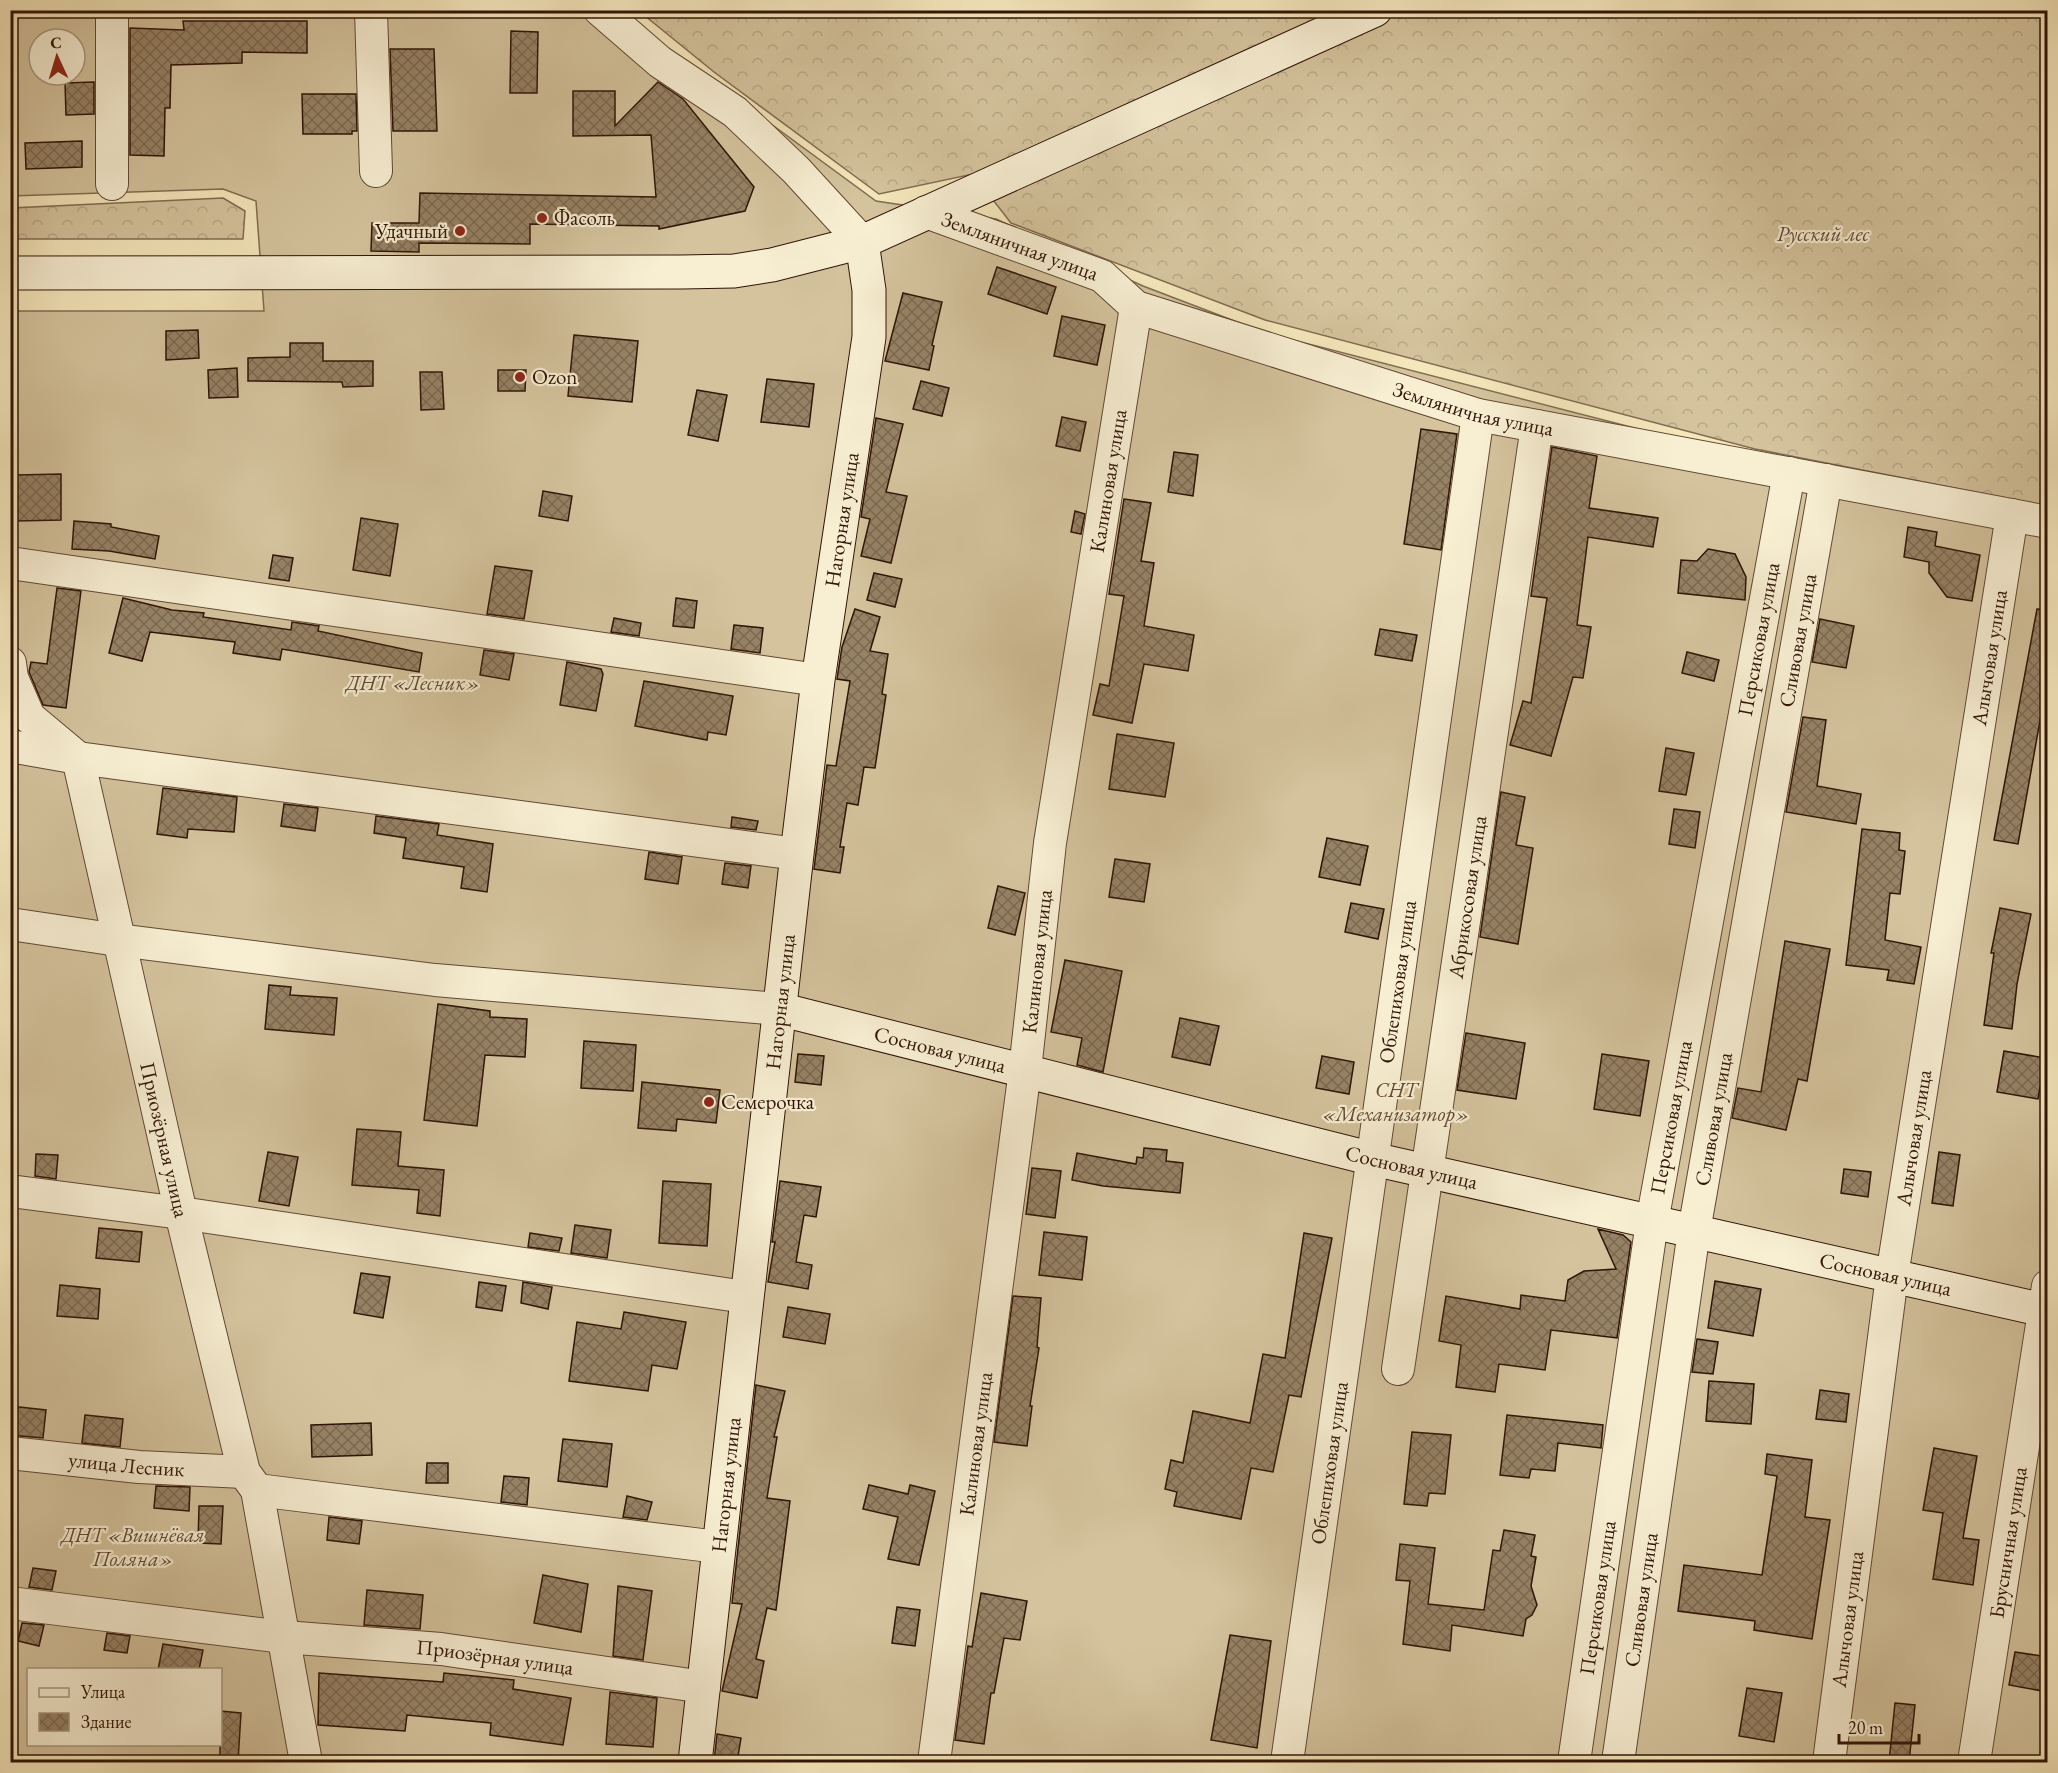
<svg xmlns="http://www.w3.org/2000/svg" width="2058" height="1773" font-family="'EB Garamond',serif">
<style>
.forest{fill:url(#forest-crowns);stroke:#826c52;stroke-width:1.5}
.garden{fill:#d4c39d;stroke:#826c52;stroke-width:1.5;fill-rule:evenodd}
.building{fill:url(#building-cross-hatch);stroke:#301407;stroke-width:1.5}
.lines{fill:none;stroke-linecap:round;stroke-linejoin:round}
.street-casing{stroke:#614934;stroke-width:34}
.secondary-casing{stroke:#301407;stroke-width:35}
.street{stroke:#f8efd3;stroke-width:32}
.secondary{stroke:#f8efd3;stroke-width:33}
.poi-dot{fill:#8f2418;stroke:#f8efd3;stroke-width:2}
.labels{text-anchor:middle;stroke-width:4.5;stroke-linejoin:round;paint-order:stroke}
.poi-label{font-size:21px;fill:#301407;stroke:#f8efd3;text-anchor:start}
.park-label{font-size:21px;font-style:italic;fill:#614934;stroke:#f8efd3}
.street-label{font-size:21px;fill:#301407;stroke:#f8efd3}
</style>
<defs>
<pattern id="forest-crowns" width="20" height="18" patternUnits="userSpaceOnUse" patternTransform="scale(1.5)"><rect width="20" height="18" fill="#d4c39d"/><path d="M2 6a3 3 0 1 1 6 0M12 15a3 3 0 1 1 6 0" fill="none" stroke="#b6a786"/></pattern>
<pattern id="building-cross-hatch" width="8" height="8" patternUnits="userSpaceOnUse" patternTransform="scale(1.5)"><rect width="8" height="8" fill="#968265"/><path d="M0 0l8 8M0 8l8-8" fill="none" stroke="#7b6951"/></pattern>
</defs>
<rect width="100%" height="100%" fill="#f5e7bc"/>
<filter id="stains"><feTurbulence type="fractalNoise" baseFrequency=".00333" numOctaves="4"/><feColorMatrix values="0 0 0 0 .2 0 0 0 0 .09 0 0 0 0 .02 0 0 0 .5 -.17"/></filter>
<radialGradient id="worn" r=".72"><stop offset=".6" stop-color="#630" stop-opacity="0"/><stop offset="1" stop-color="#630" stop-opacity=".3"/></radialGradient>
<path class="forest" d="M 639,11 L 2047,11 L 2047,506 L 1755,449 L 1265,320 L 1011,223 L 973,174 L 879,194 L 714,72 Z
M 223,198 L 245,211 L 243,239 L 11,239 L 11,208 Z"/>
<path class="garden" d="M 11,11 L 617,11 L 876,201 L 996,219 L 1143,286 L 1266,333 L 1759,460 L 2047,514 L 2047,1762 L 11,1762 L 11,311 L 264,311 L 256,201 L 223,189 L 11,196 ZM 39,39 L 75,39 L 75,75 L 39,75 ZM 28,1670 L 220,1670 L 220,1744 L 28,1744 Z"/>
<path class="building" d="M 183,21 L 307,21 L 307,53 L 242,52 L 242,63 L 171,65 L 170,108 L 165,108 L 164,156 L 130,155 L 130,28 L 184,30 Z
M 511,31 L 538,32 L 537,93 L 510,93 Z
M 390,49 L 434,49 L 437,131 L 393,131 Z
M 94,82 L 94,114 L 66,115 L 65,83 Z
M 658,82 L 683,99 L 754,187 L 745,211 L 659,229 L 659,226 L 530,224 L 530,244 L 419,243 L 419,252 L 371,251 L 372,223 L 419,223 L 420,193 L 656,197 L 651,135 L 573,136 L 573,91 L 615,91 L 615,126 Z
M 302,94 L 356,94 L 357,131 L 352,131 L 352,134 L 303,134 Z
M 82,141 L 82,167 L 26,169 L 25,143 Z
M 997,267 L 1056,287 L 1047,314 L 988,294 Z
M 903,293 L 942,302 L 932,345 L 934,346 L 929,370 L 885,361 Z
M 1062,316 L 1105,325 L 1097,365 L 1054,356 Z
M 198,330 L 199,358 L 166,360 L 166,331 Z
M 574,335 L 638,341 L 632,402 L 568,396 Z
M 290,343 L 323,343 L 323,361 L 373,361 L 373,386 L 343,387 L 342,382 L 248,381 L 248,358 L 290,357 Z
M 237,368 L 238,397 L 209,398 L 208,370 Z
M 498,370 L 526,370 L 525,391 L 498,391 Z
M 420,372 L 442,372 L 444,409 L 421,410 Z
M 767,379 L 814,384 L 809,427 L 761,422 Z
M 921,381 L 949,388 L 942,416 L 913,409 Z
M 697,390 L 727,395 L 718,441 L 688,435 Z
M 1062,417 L 1086,422 L 1080,451 L 1056,446 Z
M 876,418 L 903,424 L 886,492 L 907,496 L 891,563 L 861,556 L 870,519 L 861,517 Z
M 1421,429 L 1457,434 L 1441,550 L 1404,544 Z
M 1552,447 L 1597,456 L 1589,508 L 1658,518 L 1653,547 L 1588,537 L 1577,625 L 1591,627 L 1583,678 L 1573,677 L 1551,756 L 1510,745 L 1523,701 L 1531,703 L 1547,598 L 1531,596 Z
M 1174,452 L 1198,455 L 1193,496 L 1168,492 Z
M 61,474 L 61,520 L 17,521 L 16,475 Z
M 543,491 L 572,496 L 568,521 L 539,516 Z
M 1124,499 L 1151,503 L 1141,561 L 1154,563 L 1144,626 L 1194,635 L 1188,671 L 1144,664 L 1132,723 L 1093,715 L 1100,684 L 1109,686 L 1124,596 L 1109,594 Z
M 1075,511 L 1085,514 L 1081,534 L 1071,532 Z
M 361,518 L 398,524 L 390,576 L 353,570 Z
M 74,521 L 111,524 L 111,527 L 159,536 L 155,559 L 109,551 L 72,549 Z
M 1908,527 L 1937,532 L 1935,546 L 1980,555 L 1972,601 L 1947,597 L 1929,573 L 1929,562 L 1904,557 Z
M 1708,549 L 1735,554 L 1746,577 L 1745,600 L 1678,593 L 1681,560 L 1697,561 Z
M 273,555 L 293,558 L 289,581 L 269,578 Z
M 495,566 L 532,571 L 524,619 L 487,614 Z
M 874,573 L 902,579 L 895,607 L 867,600 Z
M 57,588 L 81,591 L 66,708 L 43,705 L 29,672 L 31,662 L 47,664 Z
M 123,598 L 172,610 L 204,613 L 203,617 L 291,630 L 292,622 L 319,626 L 318,631 L 422,653 L 419,672 L 282,649 L 280,660 L 233,653 L 235,642 L 150,632 L 142,661 L 109,653 Z
M 676,598 L 697,601 L 694,628 L 673,626 Z
M 855,609 L 880,617 L 870,651 L 888,654 L 882,694 L 886,695 L 875,768 L 864,767 L 858,805 L 847,803 L 840,847 L 844,847 L 840,873 L 814,869 L 827,765 L 836,766 L 850,681 L 837,679 L 842,647 Z
M 2037,609 L 2048,610 L 2048,676 L 2018,844 L 1994,840 Z
M 614,618 L 641,623 L 639,636 L 611,632 Z
M 1820,619 L 1854,626 L 1846,668 L 1812,662 Z
M 734,625 L 763,628 L 760,653 L 731,649 Z
M 1380,629 L 1417,635 L 1412,661 L 1375,655 Z
M 484,650 L 514,654 L 509,680 L 480,675 Z
M 1687,652 L 1719,660 L 1714,681 L 1682,673 Z
M 567,662 L 601,669 L 603,674 L 596,711 L 560,705 Z
M 644,681 L 733,696 L 726,735 L 708,732 L 707,740 L 635,726 Z
M 1803,717 L 1826,720 L 1817,786 L 1861,794 L 1856,824 L 1786,812 Z
M 1117,734 L 1174,743 L 1165,797 L 1109,789 Z
M 1666,748 L 1694,753 L 1686,795 L 1659,791 Z
M 163,788 L 237,797 L 234,832 L 188,829 L 187,838 L 157,834 Z
M 1501,792 L 1525,797 L 1516,845 L 1533,848 L 1518,944 L 1480,937 Z
M 284,804 L 318,808 L 315,831 L 281,826 Z
M 1674,809 L 1700,812 L 1695,848 L 1669,844 Z
M 376,816 L 439,824 L 437,835 L 493,844 L 487,892 L 461,888 L 464,867 L 403,858 L 406,838 L 374,833 Z
M 732,817 L 758,821 L 756,830 L 731,827 Z
M 1862,829 L 1900,833 L 1899,850 L 1905,851 L 1900,894 L 1890,893 L 1885,940 L 1921,947 L 1914,984 L 1887,980 L 1889,970 L 1846,965 Z
M 1327,838 L 1368,846 L 1360,885 L 1319,877 Z
M 649,852 L 682,857 L 678,884 L 645,879 Z
M 1115,859 L 1150,864 L 1144,902 L 1109,897 Z
M 725,863 L 751,866 L 748,888 L 722,884 Z
M 998,886 L 1025,893 L 1015,935 L 988,928 Z
M 1351,903 L 1384,909 L 1378,939 L 1345,932 Z
M 2000,908 L 2031,914 L 2017,984 L 2012,1029 L 1984,1025 L 1994,953 L 1991,953 Z
M 1785,941 L 1830,949 L 1807,1081 L 1798,1079 L 1786,1130 L 1732,1118 L 1738,1088 L 1761,1092 Z
M 1065,960 L 1122,971 L 1103,1072 L 1077,1065 L 1082,1038 L 1051,1032 Z
M 269,985 L 291,987 L 290,995 L 337,998 L 334,1035 L 265,1029 Z
M 438,1004 L 490,1011 L 490,1017 L 527,1019 L 525,1057 L 485,1055 L 477,1126 L 424,1120 Z
M 1180,1018 L 1219,1026 L 1210,1065 L 1172,1057 Z
M 1466,1033 L 1525,1043 L 1516,1099 L 1457,1090 Z
M 584,1041 L 636,1045 L 633,1091 L 581,1088 Z
M 2004,1051 L 2045,1058 L 2038,1099 L 1997,1092 Z
M 798,1054 L 824,1056 L 821,1085 L 795,1082 Z
M 1602,1054 L 1649,1061 L 1640,1116 L 1594,1109 Z
M 1322,1056 L 1354,1062 L 1349,1094 L 1316,1088 Z
M 642,1082 L 720,1090 L 716,1123 L 677,1119 L 676,1131 L 638,1128 Z
M 357,1129 L 401,1132 L 398,1166 L 444,1170 L 440,1216 L 417,1213 L 419,1190 L 352,1185 Z
M 1144,1148 L 1167,1150 L 1166,1161 L 1183,1163 L 1180,1193 L 1103,1186 L 1072,1180 L 1077,1153 L 1136,1164 L 1137,1157 L 1143,1158 Z
M 268,1152 L 298,1157 L 289,1206 L 259,1201 Z
M 1939,1152 L 1960,1155 L 1953,1206 L 1932,1203 Z
M 36,1154 L 58,1155 L 56,1179 L 35,1176 Z
M 1032,1168 L 1061,1171 L 1055,1218 L 1026,1214 Z
M 1844,1169 L 1871,1172 L 1868,1197 L 1841,1193 Z
M 663,1181 L 711,1184 L 707,1246 L 659,1243 Z
M 780,1181 L 821,1187 L 816,1217 L 804,1215 L 796,1262 L 812,1265 L 808,1289 L 768,1282 L 775,1242 L 772,1242 Z
M 575,1225 L 611,1230 L 607,1258 L 571,1253 Z
M 99,1228 L 142,1232 L 139,1262 L 96,1258 Z
M 1598,1229 L 1623,1235 L 1631,1242 L 1617,1338 L 1551,1330 L 1545,1370 L 1499,1364 L 1495,1392 L 1456,1387 L 1461,1345 L 1439,1341 L 1446,1296 L 1520,1309 L 1521,1295 L 1565,1301 L 1568,1280 L 1584,1271 L 1616,1269 Z
M 1044,1232 L 1087,1237 L 1082,1280 L 1039,1275 Z
M 530,1233 L 562,1238 L 559,1251 L 528,1247 Z
M 1304,1233 L 1332,1238 L 1301,1397 L 1289,1395 L 1273,1472 L 1251,1468 L 1241,1519 L 1174,1506 L 1177,1492 L 1165,1489 L 1171,1460 L 1183,1463 L 1193,1411 L 1250,1423 L 1263,1354 L 1285,1358 Z
M 361,1273 L 390,1277 L 383,1318 L 354,1313 Z
M 1715,1281 L 1761,1289 L 1753,1336 L 1708,1328 Z
M 479,1282 L 506,1286 L 502,1311 L 476,1307 Z
M 523,1282 L 552,1287 L 548,1309 L 521,1303 Z
M 60,1285 L 100,1289 L 98,1319 L 57,1316 Z
M 1013,1296 L 1041,1298 L 1037,1347 L 1039,1348 L 1030,1406 L 1032,1406 L 1027,1446 L 994,1442 Z
M 788,1307 L 830,1314 L 825,1344 L 783,1337 Z
M 624,1312 L 686,1322 L 677,1369 L 652,1365 L 648,1391 L 569,1381 L 577,1322 L 621,1329 Z
M 1697,1339 L 1718,1342 L 1713,1374 L 1692,1372 Z
M 1709,1381 L 1754,1384 L 1751,1424 L 1706,1421 Z
M 756,1385 L 785,1391 L 774,1437 L 777,1437 L 767,1498 L 790,1501 L 776,1610 L 767,1608 L 756,1659 L 764,1661 L 757,1698 L 722,1691 L 742,1604 L 732,1603 Z
M 1820,1390 L 1849,1394 L 1846,1422 L 1816,1419 Z
M 10,1406 L 46,1410 L 43,1438 L 10,1435 Z
M 85,1415 L 123,1419 L 120,1447 L 82,1443 Z
M 1507,1415 L 1603,1425 L 1601,1448 L 1558,1443 L 1555,1471 L 1531,1469 L 1529,1478 L 1500,1475 Z
M 371,1423 L 372,1455 L 312,1457 L 311,1425 Z
M 1412,1432 L 1451,1435 L 1445,1494 L 1429,1493 L 1427,1506 L 1404,1504 Z
M 563,1439 L 612,1444 L 607,1487 L 558,1481 Z
M 1934,1448 L 1977,1456 L 1963,1538 L 1979,1540 L 1973,1585 L 1933,1579 L 1943,1513 L 1923,1510 Z
M 1767,1454 L 1812,1460 L 1805,1517 L 1830,1520 L 1812,1639 L 1754,1630 L 1755,1621 L 1678,1611 L 1684,1565 L 1762,1575 L 1777,1476 L 1765,1474 Z
M 427,1463 L 448,1463 L 448,1483 L 426,1483 Z
M 504,1476 L 529,1478 L 527,1505 L 501,1502 Z
M 869,1485 L 908,1494 L 910,1485 L 935,1491 L 919,1565 L 888,1559 L 898,1517 L 863,1509 Z
M 156,1486 L 190,1487 L 189,1511 L 154,1508 Z
M 627,1496 L 652,1502 L 647,1520 L 623,1517 Z
M 199,1506 L 223,1506 L 221,1544 L 198,1543 Z
M 329,1517 L 362,1521 L 359,1544 L 327,1540 Z
M 1504,1530 L 1535,1535 L 1531,1556 L 1536,1557 L 1531,1586 L 1537,1605 L 1532,1615 L 1526,1619 L 1523,1636 L 1452,1625 L 1450,1651 L 1403,1644 L 1410,1581 L 1396,1580 L 1400,1544 L 1435,1548 L 1428,1604 L 1484,1610 L 1493,1550 L 1500,1551 Z
M 33,1568 L 56,1571 L 52,1590 L 29,1587 Z
M 543,1575 L 588,1584 L 581,1632 L 534,1623 Z
M 618,1586 L 652,1591 L 643,1660 L 613,1656 Z
M 367,1590 L 423,1595 L 420,1629 L 364,1625 Z
M 981,1593 L 1027,1601 L 1020,1640 L 1004,1638 L 994,1693 L 991,1693 L 984,1744 L 955,1740 L 968,1646 L 972,1647 Z
M 897,1607 L 920,1610 L 915,1646 L 892,1643 Z
M 22,1623 L 44,1625 L 39,1646 L 18,1641 Z
M 107,1633 L 130,1636 L 127,1653 L 104,1650 Z
M 1230,1635 L 1271,1641 L 1257,1748 L 1211,1740 Z
M 163,1644 L 203,1650 L 199,1670 L 158,1670 Z
M 2015,1652 L 2048,1657 L 2048,1692 L 2009,1685 Z
M 319,1673 L 443,1682 L 444,1673 L 514,1680 L 513,1689 L 571,1698 L 563,1745 L 490,1735 L 491,1723 L 407,1715 L 405,1731 L 318,1725 Z
M 1747,1688 L 1782,1693 L 1774,1742 L 1739,1736 Z
M 610,1692 L 657,1698 L 653,1747 L 606,1744 Z
M 1895,1703 L 1915,1705 L 1909,1762 L 1889,1762 Z
M 220,1711 L 241,1713 L 238,1762 L 220,1762 Z
M 717,1734 L 741,1738 L 737,1762 L 714,1762 Z"/>
<g class="lines">
<defs>
<g id="street">
<path d="M 112,10 L 112,184"/>
<path d="M 371,10 L 376,171"/>
<path d="M 600,10 L 660,62 L 735,112 L 796,170 L 862,242"/>
<path id="s1" d="M 926,212 L 1102,276 L 1136,307 L 1478,415 L 2048,522"/>
<path d="M 10,563 L 818,680"/>
<path id="s2" d="M 10,663 L 12,678 L 29,717 L 78,758 L 181,1213 L 244,1472 L 257,1490 L 306,1762"/>
<path d="M 10,746 L 78,758 L 797,854"/>
<path d="M 10,924 L 118,940 L 435,980 L 779,1009"/>
<path d="M 10,1191 L 181,1213 L 745,1297"/>
<path id="s3" d="M 1398,1369 L 1537,426"/>
<path id="s4" d="M 10,1453 L 139,1467 L 244,1472"/>
<path d="M 257,1490 L 718,1547"/>
<path id="s5" d="M 10,1603 L 284,1637 L 441,1649 L 704,1687"/>
<path id="s6" d="M 934,1762 L 1025,1070 L 1050,843 L 1136,307"/>
<path id="s7" d="M 1287,1762 L 1478,415"/>
<path id="s8" d="M 1574,1762 L 1652,1222 L 1789,473"/>
<path id="s9" d="M 1618,1762 L 1694,1231 L 1826,480"/>
<path id="s10" d="M 1829,1762 L 1892,1276 L 2012,515"/>
<path id="s11" d="M 1974,1762 L 2048,1286"/>
</g>
<g id="secondary">
<path d="M 10,273 L 682,272 L 734,271 L 772,265 L 862,242 L 1375,10"/>
<path id="s12" d="M 779,1009 L 1373,1159 L 2048,1311"/>
<path id="s13" d="M 695,1762 L 797,854 L 818,680 L 869,337 L 869,290 L 862,242"/>
</g>
</defs>
<use href="#street" class="street-casing"/>
<use href="#secondary" class="secondary-casing"/>
<use href="#street" class="street"/>
<use href="#secondary" class="secondary"/>
</g>
<g class="poi-dot">
<circle cx="542" cy="218" r="6"/>
<circle cx="460" cy="231" r="6"/>
<circle cx="520" cy="377" r="6"/>
<circle cx="709" cy="1102" r="6"/>
</g>
<g class="labels">
<g class="poi-label">
<text x="554" y="225">Фасоль</text>
<text x="448" y="238" text-anchor="end">Удачный</text>
<text x="532" y="384">Ozon</text>
<text x="721" y="1109">Семерочка</text>
</g>
<g class="park-label">
<text x="1823" y="241">Русский лес</text>
<text x="413" y="690">ДНТ «Лесник»</text>
<text x="1396" y="1097">СНТ<tspan x="1396" dy="24">«Механизатор»</tspan></text>
<text x="133" y="1542">ДНТ «Вишнёвая<tspan x="133" dy="24">Поляна»</tspan></text>
</g>
<g class="street-label">
<text dy="7" stroke="none"><textPath href="#s1" startOffset="100">Земляничная улица</textPath></text>
<text dy="7" stroke="none"><textPath href="#s1" startOffset="586">Земляничная улица</textPath></text>
<text dy="7" stroke="none"><textPath href="#s6" startOffset="1293">Калиновая улица</textPath></text>
<text dy="7" stroke="none"><textPath href="#s13" startOffset="1251">Нагорная улица</textPath></text>
<text dy="7" stroke="none"><textPath href="#s8" startOffset="1138">Персиковая улица</textPath></text>
<text dy="7" stroke="none"><textPath href="#s9" startOffset="1136">Сливовая улица</textPath></text>
<text dy="7" stroke="none"><textPath href="#s10" startOffset="1116">Алычовая улица</textPath></text>
<text dy="7" stroke="none"><textPath href="#s3" startOffset="477">Абрикосовая улица</textPath></text>
<text dy="7" stroke="none"><textPath href="#s6" startOffset="807">Калиновая улица</textPath></text>
<text dy="7" stroke="none"><textPath href="#s7" startOffset="788">Облепиховая улица</textPath></text>
<text dy="7" stroke="none"><textPath href="#s13" startOffset="765">Нагорная улица</textPath></text>
<text dy="7" stroke="none"><textPath href="#s12" startOffset="166">Сосновая улица</textPath></text>
<text dy="7" stroke="none"><textPath href="#s8" startOffset="652">Персиковая улица</textPath></text>
<text dy="7" stroke="none"><textPath href="#s9" startOffset="650">Сливовая улица</textPath></text>
<text dy="7" stroke="none"><textPath href="#s10" startOffset="630">Алычовая улица</textPath></text>
<text dy="7" stroke="none"><textPath href="#s2" startOffset="513">Приозёрная улица</textPath></text>
<text dy="7" stroke="none"><textPath href="#s12" startOffset="652">Сосновая улица</textPath></text>
<text dy="7" stroke="none"><textPath href="#s12" startOffset="1138">Сосновая улица</textPath></text>
<text dy="7" stroke="none"><textPath href="#s6" startOffset="321">Калиновая улица</textPath></text>
<text dy="7" stroke="none"><textPath href="#s7" startOffset="302">Облепиховая улица</textPath></text>
<text dy="7" stroke="none"><textPath href="#s4" startOffset="117">улица Лесник</textPath></text>
<text dy="7" stroke="none"><textPath href="#s13" startOffset="279">Нагорная улица</textPath></text>
<text dy="7" stroke="none"><textPath href="#s11" startOffset="222">Брусничная улица</textPath></text>
<text dy="7" stroke="none"><textPath href="#s8" startOffset="166">Персиковая улица</textPath></text>
<text dy="7" stroke="none"><textPath href="#s9" startOffset="164">Сливовая улица</textPath></text>
<text dy="7" stroke="none"><textPath href="#s10" startOffset="144">Алычовая улица</textPath></text>
<text dy="7" stroke="none"><textPath href="#s5" startOffset="488">Приозёрная улица</textPath></text>
</g>
</g>
<rect width="2058" height="1773" fill="none" stroke="#f5e7bc" stroke-width="36"/>
<rect x="12" y="12" width="2034" height="1749" fill="none" stroke="#301407" stroke-width="3"/>
<rect x="18" y="18" width="2022" height="1737" fill="none" stroke="#301407" stroke-width="1.5"/>
<rect x="27" y="1668" width="195" height="78" fill="#f8efd3" stroke="#a89781" stroke-width="1.5"/>
<rect x="39" y="1688" width="30" height="9" fill="#f8efd3" stroke="#a89781" stroke-width="1.5"/>
<text x="81" y="1698" font-size="18" fill="#301407">Улица</text>
<rect x="39" y="1713" width="30" height="18" fill="url(#building-cross-hatch)" stroke="#a89781" stroke-width="1.5"/>
<text x="81" y="1728" font-size="18" fill="#301407">Здание</text>
<g transform="translate(57 57) rotate(356)"><circle r="28" fill="#f8efd3" stroke="#a89781" stroke-width="1.5"/>
<path d="M0-4.5L10 22L0 15L-10 22Z" fill="#8f2418"/>
<text y="-9" font-size="16" font-weight="bold" text-anchor="middle" fill="#301407">С</text>
</g>
<path d="M1839 1734v9h80v-9" fill="none" stroke="#301407" stroke-width="3"/>
<text x="1848" y="1734" font-size="18" fill="#301407" stroke="#f8efd3" stroke-width="4.5" paint-order="stroke">20 m</text>
<rect width="100%" height="100%" filter="url(#stains)"/>
<rect width="100%" height="100%" fill="url(#worn)"/>
</svg>
